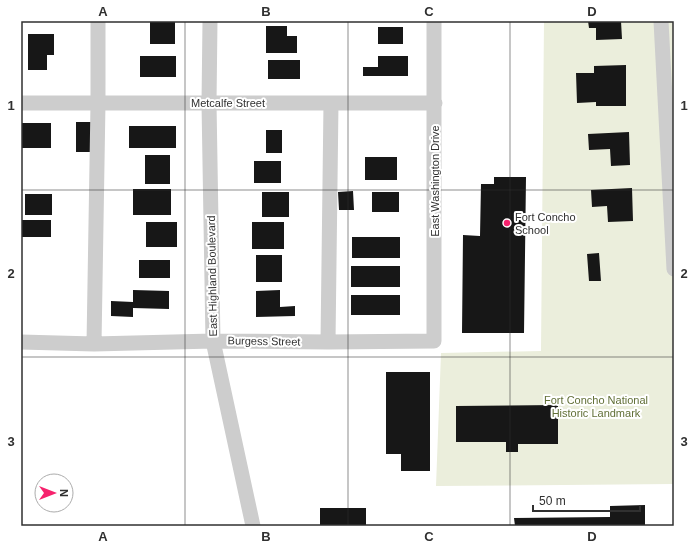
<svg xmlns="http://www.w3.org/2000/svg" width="695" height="547" font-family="Arial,sans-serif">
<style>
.green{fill:#ebeedc}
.building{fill:#171717}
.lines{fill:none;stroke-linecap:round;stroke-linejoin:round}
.minor{stroke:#cdcdcd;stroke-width:15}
.grid{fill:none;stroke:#303030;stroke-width:1;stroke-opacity:0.55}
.poi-dot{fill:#f6226d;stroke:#fff;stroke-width:1.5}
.labels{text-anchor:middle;stroke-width:4;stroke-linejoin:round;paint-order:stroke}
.street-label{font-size:11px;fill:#303030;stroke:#fff}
.poi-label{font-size:11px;fill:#303030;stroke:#fff;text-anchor:start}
.park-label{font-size:11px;fill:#627038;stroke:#fff}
.neatline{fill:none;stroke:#303030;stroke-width:1.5}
.grid-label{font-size:13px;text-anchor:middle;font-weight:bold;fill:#303030}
</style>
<rect width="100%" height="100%" fill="#fff"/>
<path class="green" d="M 544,21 L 674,21 L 674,484 L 436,486 L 441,353 L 541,351 Z"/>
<path class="building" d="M 150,21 L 175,21 L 175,44 L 150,44 Z
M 588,21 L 621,21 L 622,39 L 596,40 L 596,28 L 589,28 Z
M 266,26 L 287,26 L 287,36 L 297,36 L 297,53 L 266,53 Z
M 378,27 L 403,27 L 403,44 L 378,44 Z
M 28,34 L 54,34 L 54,55 L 47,55 L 47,70 L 28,70 Z
M 140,56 L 176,56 L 176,77 L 140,77 Z
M 378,56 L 408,56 L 408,76 L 363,76 L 363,67 L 378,67 Z
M 268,60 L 300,60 L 300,79 L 268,79 Z
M 626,65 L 626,106 L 596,106 L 596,102 L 577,103 L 576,73 L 594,73 L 594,66 Z
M 76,122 L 91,122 L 91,152 L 76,152 Z
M 21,123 L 51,123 L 51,148 L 21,148 Z
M 129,126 L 176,126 L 176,148 L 129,148 Z
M 266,130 L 282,130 L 282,153 L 266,153 Z
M 629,132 L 630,165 L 611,166 L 610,149 L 589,150 L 588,134 Z
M 145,155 L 170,155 L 170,184 L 145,184 Z
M 365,157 L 397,157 L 397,180 L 365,180 Z
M 254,161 L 281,161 L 281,183 L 254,183 Z
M 494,177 L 526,177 L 524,333 L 462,333 L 463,235 L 480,236 L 481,184 L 494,184 Z
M 632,188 L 633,221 L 608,222 L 607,206 L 592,207 L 591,190 Z
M 133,189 L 171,189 L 171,215 L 133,215 Z
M 353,191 L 354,210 L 339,210 L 338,192 Z
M 262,192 L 289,192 L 289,217 L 262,217 Z
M 372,192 L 399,192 L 399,212 L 372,212 Z
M 25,194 L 52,194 L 52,215 L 25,215 Z
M 21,220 L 51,220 L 51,237 L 21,237 Z
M 146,222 L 177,222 L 177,247 L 146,247 Z
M 252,222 L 284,222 L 284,249 L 252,249 Z
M 352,237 L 400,237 L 400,258 L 352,258 Z
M 599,253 L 601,281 L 589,281 L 587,254 Z
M 256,255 L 282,255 L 282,282 L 256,282 Z
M 139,260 L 170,260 L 170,278 L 139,278 Z
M 351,266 L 400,266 L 400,287 L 351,287 Z
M 133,290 L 169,291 L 169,309 L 133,308 L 133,317 L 111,316 L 111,301 L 133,302 Z
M 280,290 L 280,307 L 295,306 L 295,316 L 256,317 L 256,291 Z
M 351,295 L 400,295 L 400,315 L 351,315 Z
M 386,372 L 430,372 L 430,471 L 401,471 L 401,454 L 386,454 Z
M 558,405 L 558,444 L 518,444 L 518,452 L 506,452 L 506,442 L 456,442 L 456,406 Z
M 645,505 L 645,526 L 515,526 L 514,518 L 610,517 L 610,506 Z
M 320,508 L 366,508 L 366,526 L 320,526 Z"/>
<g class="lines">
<path class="minor" d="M 210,21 L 209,103 L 213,341 L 253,526
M 661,21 L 674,269
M 21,103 L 435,103
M 21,342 L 94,344 L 213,341 L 328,342 L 434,341 L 434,21
M 328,342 L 331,103
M 94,344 L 98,103 L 98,21"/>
</g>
<path class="grid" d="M 185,21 L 185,526M 348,21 L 348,526M 510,21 L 510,526M 21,190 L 674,190M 21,357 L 674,357"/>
<circle class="poi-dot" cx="507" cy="223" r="4"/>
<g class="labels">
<g class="street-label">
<text x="228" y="107">Metcalfe Street</text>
<text transform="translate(435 181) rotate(-90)" y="4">East Washington Drive</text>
<text transform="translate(212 276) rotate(-91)" y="4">East Highland Boulevard</text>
<text transform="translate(264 341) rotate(1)" y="4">Burgess Street</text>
</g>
<g class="poi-label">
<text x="515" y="221">Fort Concho<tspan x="515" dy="13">School</tspan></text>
</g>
<g class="park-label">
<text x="596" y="404">Fort Concho National<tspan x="596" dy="13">Historic Landmark</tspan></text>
</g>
</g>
<rect width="695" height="547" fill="none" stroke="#ffffff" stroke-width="44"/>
<g transform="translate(54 493) rotate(90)"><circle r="19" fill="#ffffff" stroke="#acacac"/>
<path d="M0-3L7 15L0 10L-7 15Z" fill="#f6226d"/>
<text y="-6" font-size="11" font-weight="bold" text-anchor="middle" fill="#303030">N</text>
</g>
<path d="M533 505v6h107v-6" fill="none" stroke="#303030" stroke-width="2"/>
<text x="539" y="505" font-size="12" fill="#303030" stroke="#ffffff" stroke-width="3" paint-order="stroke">50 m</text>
<rect x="22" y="22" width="651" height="503" class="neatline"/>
<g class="grid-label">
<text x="103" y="16">A</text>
<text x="266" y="16">B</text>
<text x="429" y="16">C</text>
<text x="592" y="16">D</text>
<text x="11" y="110">1</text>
<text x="684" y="110">1</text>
<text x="11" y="278">2</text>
<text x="684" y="278">2</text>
<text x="11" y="446">3</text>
<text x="684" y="446">3</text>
<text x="103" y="541">A</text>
<text x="266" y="541">B</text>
<text x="429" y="541">C</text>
<text x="592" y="541">D</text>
</g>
</svg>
